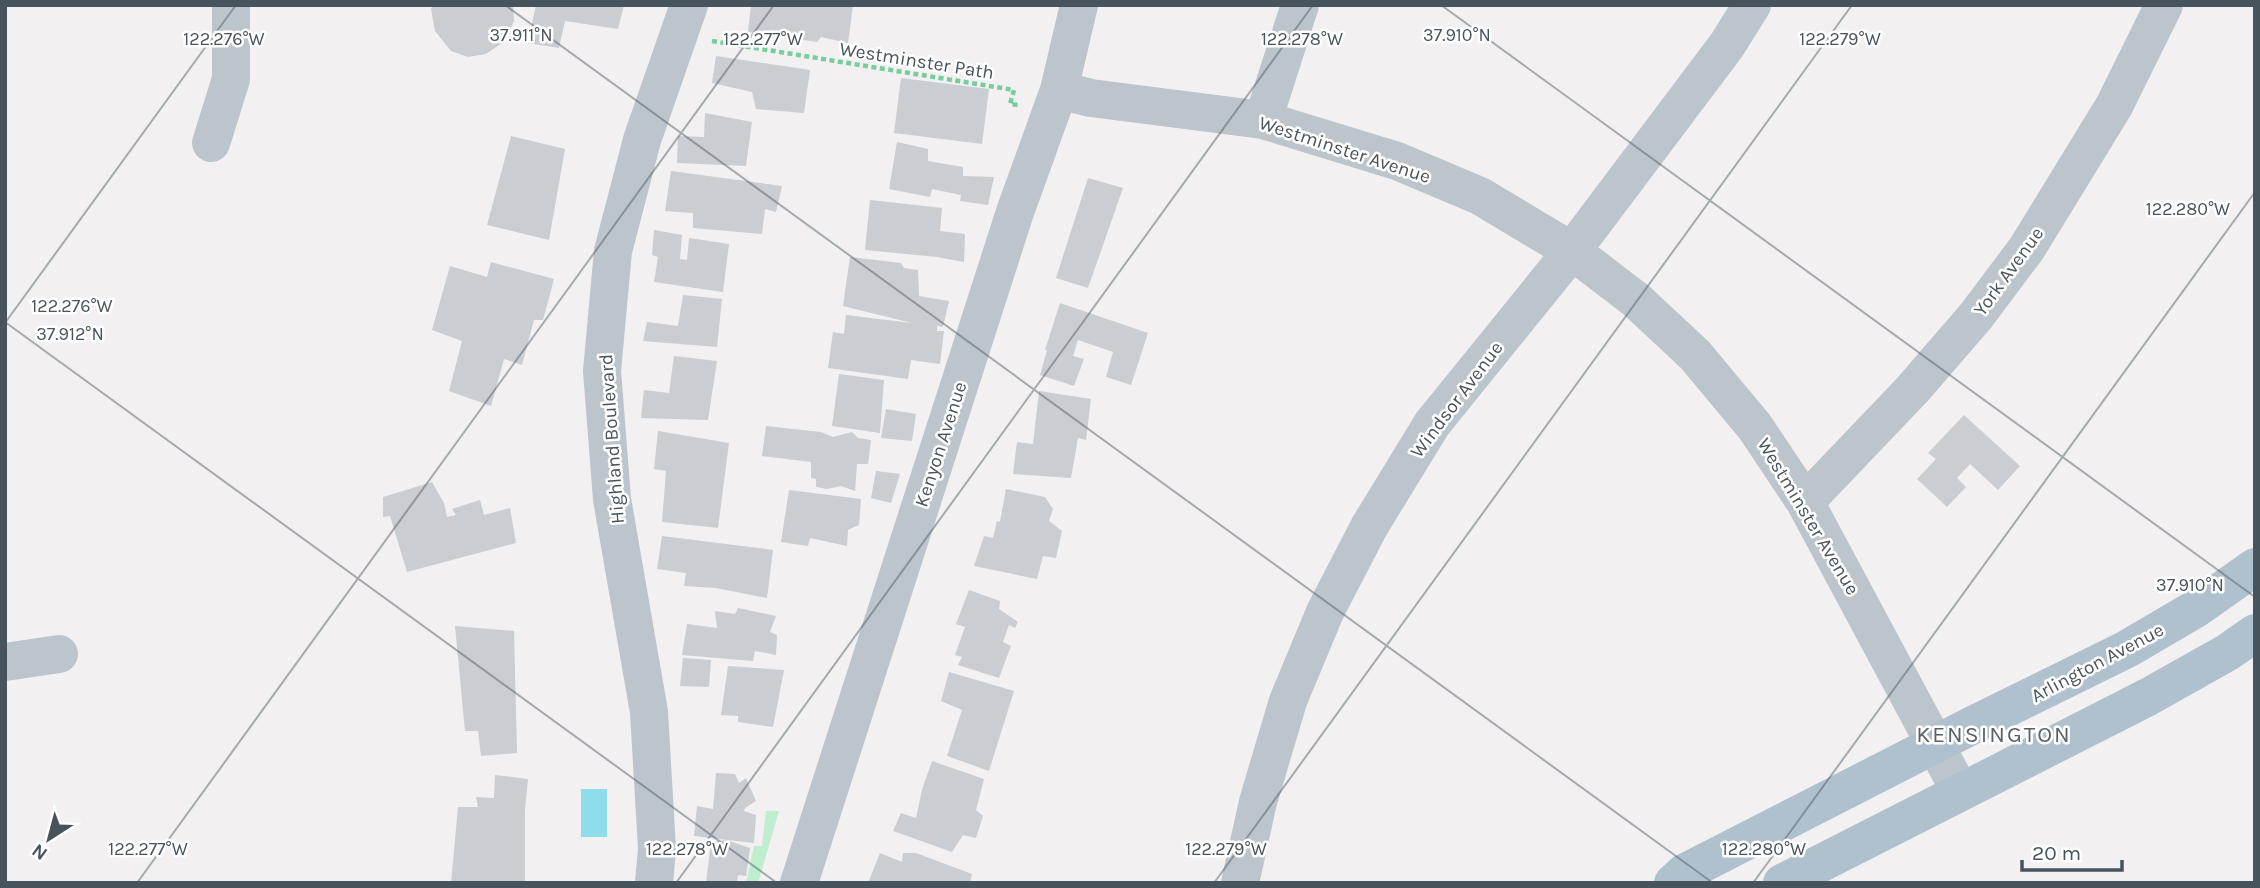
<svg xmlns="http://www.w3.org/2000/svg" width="2260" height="888" font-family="Karla,sans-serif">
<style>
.green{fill:#bfeecf}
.water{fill:#8dddea}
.building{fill:#cacdd2}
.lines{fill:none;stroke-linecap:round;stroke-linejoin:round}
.path{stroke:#78cc9d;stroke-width:4.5;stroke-dasharray:5 3.5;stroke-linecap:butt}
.minor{stroke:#bcc5cc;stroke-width:38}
.major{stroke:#b0c1ce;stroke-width:38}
.ticks{fill:none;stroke:#48545d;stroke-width:2;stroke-opacity:0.45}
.labels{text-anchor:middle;stroke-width:5;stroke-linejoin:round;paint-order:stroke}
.street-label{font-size:19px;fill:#48545d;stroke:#fff}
.quarter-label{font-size:23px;letter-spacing:2px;fill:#5c6165;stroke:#fff}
.ticks-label{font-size:18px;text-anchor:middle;fill:#48545d;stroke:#fff;stroke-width:5;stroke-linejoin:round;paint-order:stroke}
</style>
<rect width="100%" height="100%" fill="#f2f0f0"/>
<path class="green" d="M 766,811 L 779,811 L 758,883 L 746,883 L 754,846 L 762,846 Z"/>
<path class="water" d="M 581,789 L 607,789 L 607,837 L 581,837 Z"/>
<path class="building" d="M 433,5 L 513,5 L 514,21 L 505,41 L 486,54 L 468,57 L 451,51 L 435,31 L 431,9 Z
M 536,5 L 624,5 L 618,29 L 565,21 L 559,48 L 528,43 Z
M 751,5 L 853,5 L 848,43 L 821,37 L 817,42 L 748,32 Z
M 716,56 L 810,70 L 804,113 L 756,109 L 752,92 L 712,83 Z
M 901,78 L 989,89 L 982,144 L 894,133 Z
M 705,113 L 752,122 L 746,166 L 677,163 L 678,136 L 704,137 Z
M 511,136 L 565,149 L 549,240 L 487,225 Z
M 897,142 L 928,149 L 928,161 L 963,167 L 963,176 L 994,177 L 988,205 L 960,201 L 961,195 L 932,189 L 930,197 L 889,189 Z
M 671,171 L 782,186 L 776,212 L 765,209 L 762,234 L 693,228 L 693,213 L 665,211 Z
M 1088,178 L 1123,188 L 1088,288 L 1056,278 Z
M 870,200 L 942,208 L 940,231 L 965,234 L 964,262 L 937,257 L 865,250 Z
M 654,230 L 682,235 L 680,259 L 687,260 L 689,238 L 729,244 L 723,292 L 654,282 L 658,257 L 652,255 Z
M 850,257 L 901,263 L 904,268 L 918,270 L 919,296 L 949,301 L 943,327 L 937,326 L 937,331 L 944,331 L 940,364 L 911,360 L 908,379 L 828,368 L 833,332 L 844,334 L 846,315 L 912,323 L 843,306 Z
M 491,262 L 554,279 L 543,320 L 534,320 L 522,365 L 504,359 L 491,406 L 449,391 L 462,341 L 432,330 L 450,266 L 487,277 Z
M 683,295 L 722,299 L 717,347 L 643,341 L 647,322 L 678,326 Z
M 1060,303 L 1148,333 L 1131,385 L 1106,377 L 1113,352 L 1078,340 L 1073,356 L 1084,359 L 1074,386 L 1040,375 L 1047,350 L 1045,350 Z
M 674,356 L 717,361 L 708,420 L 641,418 L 644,390 L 669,393 Z
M 839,374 L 884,380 L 880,433 L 832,426 Z
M 1039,391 L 1091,399 L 1086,440 L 1078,438 L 1071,478 L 1013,474 L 1017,442 L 1033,444 Z
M 886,409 L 916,414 L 912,441 L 881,438 Z
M 1964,415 L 2020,466 L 1998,490 L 1970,464 L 1957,478 L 1966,487 L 1947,507 L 1917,479 L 1936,459 L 1928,453 Z
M 766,426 L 821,432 L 833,437 L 852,432 L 858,438 L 871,440 L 868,464 L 857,464 L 855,491 L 841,486 L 827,489 L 816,487 L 816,479 L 811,478 L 811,462 L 762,456 Z
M 658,431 L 729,443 L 718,528 L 662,522 L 666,471 L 654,469 Z
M 876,471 L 900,474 L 891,503 L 871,498 Z
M 432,482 L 444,503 L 447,517 L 456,515 L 452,509 L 480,500 L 484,515 L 510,508 L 516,543 L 407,572 L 390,516 L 383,517 L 383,497 Z
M 1006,489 L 1045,497 L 1053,509 L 1049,521 L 1062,531 L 1056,558 L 1043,556 L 1037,579 L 974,566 L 984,536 L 993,538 L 997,521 L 1000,522 Z
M 789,490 L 861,499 L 859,525 L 848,530 L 847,546 L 810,538 L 808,546 L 781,542 Z
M 662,536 L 773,550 L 767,598 L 716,588 L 684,586 L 686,573 L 657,569 Z
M 969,590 L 1000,601 L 999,609 L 1018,622 L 1015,628 L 1009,625 L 1003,642 L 1011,646 L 999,678 L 958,665 L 962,657 L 955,655 L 965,627 L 956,624 Z
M 738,608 L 776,616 L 770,632 L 777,635 L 776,655 L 755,651 L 753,661 L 682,655 L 687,624 L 717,628 L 715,611 L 735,614 Z
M 455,626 L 514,631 L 517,753 L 481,756 L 478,731 L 465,731 Z
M 683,658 L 711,660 L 709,687 L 680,686 Z
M 728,666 L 784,670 L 773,727 L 738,722 L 738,716 L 721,715 Z
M 949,672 L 1014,691 L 989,771 L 947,756 L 962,710 L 941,701 Z
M 932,761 L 984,779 L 976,810 L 983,816 L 976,838 L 963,835 L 952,852 L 893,831 L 901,813 L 916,818 L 922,790 Z
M 716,773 L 735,774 L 739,783 L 746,778 L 756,801 L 745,808 L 744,811 L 756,815 L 754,843 L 694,836 L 697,806 L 713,809 Z
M 495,775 L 528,779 L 525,809 L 525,883 L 451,883 L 458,807 L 478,807 L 476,797 L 494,798 Z
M 727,840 L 750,848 L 746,876 L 738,875 L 737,883 L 706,883 L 711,842 Z
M 880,853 L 902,862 L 903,853 L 916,853 L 972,874 L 970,883 L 868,883 Z"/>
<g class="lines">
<path class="path" d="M 712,41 L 1014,90 L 1010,104 L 1018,105"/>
<path class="minor" d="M 1059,90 L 1091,98 L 1263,120 L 1397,161 L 1480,196 L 1572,251 L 1636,300 L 1695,355 L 1755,427 L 1805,502 L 1960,791
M 1263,120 L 1300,5
M 211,143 L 231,79 L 231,5
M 1805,502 L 1912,390 L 1976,316 L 2027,248 L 2114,106 L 2164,5
M 5,662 L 59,654
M 654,883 L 657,849 L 649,712 L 612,499 L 602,371 L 613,251 L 642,140 L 689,5
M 799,883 L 1015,212 L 1059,90 L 1079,5
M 1240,883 L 1258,802 L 1288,701 L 1325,612 L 1369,527 L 1432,424 L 1572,251 L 1727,45 L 1752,5"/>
<path class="major" d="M 1673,883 L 1684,873 L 1973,725 L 2127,649 L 2197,608 L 2255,567
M 1782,883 L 2148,697 L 2228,652 L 2255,633"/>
</g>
<path class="ticks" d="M 505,5 L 1713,883M 1441,5 L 2255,597M 5,322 L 777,883M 5,323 L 236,5M 137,883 L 774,5M 676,883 L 1313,5M 1214,883 L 1852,5M 1753,883 L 2255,192"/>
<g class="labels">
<g class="street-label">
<text transform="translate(917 60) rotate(9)" y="7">Westminster Path</text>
<text transform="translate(1345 149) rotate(18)" y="7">Westminster Avenue</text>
<text transform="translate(2008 271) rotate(-54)" y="7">York Avenue</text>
<text transform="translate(1456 399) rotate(-53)" y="7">Windsor Avenue</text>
<text transform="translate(611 439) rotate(-94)" y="7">Highland Boulevard</text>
<text transform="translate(940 444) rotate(-72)" y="7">Kenyon Avenue</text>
<text transform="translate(1809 516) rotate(59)" y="7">Westminster Avenue</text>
<text transform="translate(2097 662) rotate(-28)" y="7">Arlington Avenue</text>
</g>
<g class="quarter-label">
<text x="1994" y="742">KENSINGTON</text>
</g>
</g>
<g class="ticks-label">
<text x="1457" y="41">37.910°N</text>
<text x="521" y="41">37.911°N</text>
<text x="224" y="45">122.276°W</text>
<text x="763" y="45">122.277°W</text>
<text x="1302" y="45">122.278°W</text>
<text x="1840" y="45">122.279°W</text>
<text x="2188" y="215">122.280°W</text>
<text x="72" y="312">122.276°W</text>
<text x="70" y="340">37.912°N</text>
<text x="2190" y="591">37.910°N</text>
<text x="148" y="855">122.277°W</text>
<text x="687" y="855">122.278°W</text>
<text x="1226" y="855">122.279°W</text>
<text x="1764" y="855">122.280°W</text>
</g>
<rect width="2260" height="888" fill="none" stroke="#48545d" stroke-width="14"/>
<g transform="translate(49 839) rotate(216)" stroke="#ffffff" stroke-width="5" paint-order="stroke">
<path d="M0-5L12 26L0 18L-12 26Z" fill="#48545d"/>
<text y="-10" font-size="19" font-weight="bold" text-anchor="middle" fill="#48545d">N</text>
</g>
<path d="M2022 860v10h100v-10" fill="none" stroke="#48545d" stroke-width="3.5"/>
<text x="2032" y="860" font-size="21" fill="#48545d" stroke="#ffffff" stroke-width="5" paint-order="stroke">20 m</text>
</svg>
